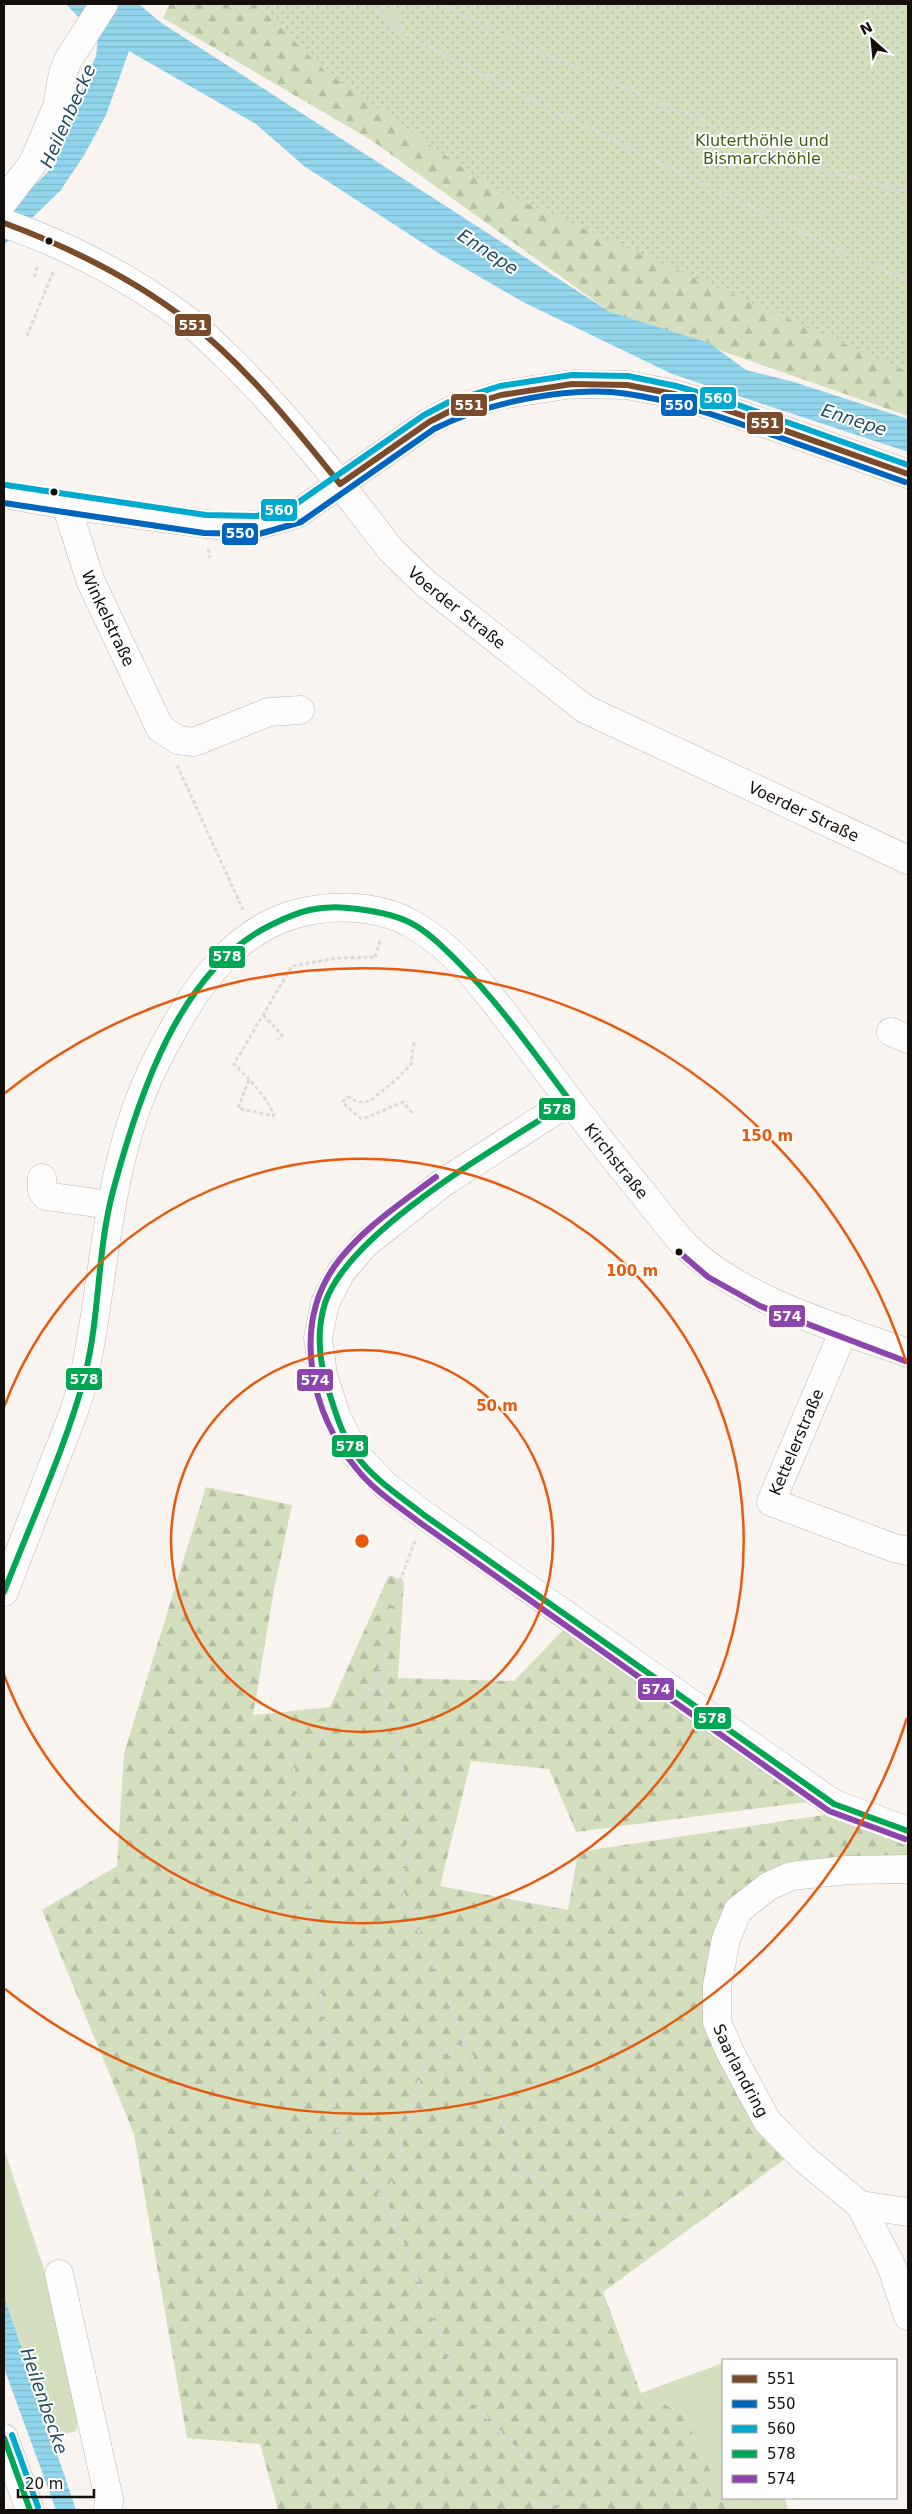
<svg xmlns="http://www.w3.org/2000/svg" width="912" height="2514" font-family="'DejaVu Sans',sans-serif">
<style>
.grass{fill:#d3dfbe}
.forest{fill:url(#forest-firs)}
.park{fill:url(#park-dots)}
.water{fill:url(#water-rules)}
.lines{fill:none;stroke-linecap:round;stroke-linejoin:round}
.minor-casing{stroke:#bdb6b2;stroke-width:29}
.major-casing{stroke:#bdb6b2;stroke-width:29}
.path{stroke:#dcdad9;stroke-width:3;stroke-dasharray:4 2.5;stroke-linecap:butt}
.minor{stroke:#fefdfd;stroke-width:28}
.major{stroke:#fefdfd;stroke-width:28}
.bus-1-casing{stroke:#fff;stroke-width:10}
.bus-2-casing{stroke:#fff;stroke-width:10}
.bus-3-casing{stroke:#fff;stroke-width:10}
.bus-4-casing{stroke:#fff;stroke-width:10}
.bus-5-casing{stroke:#fff;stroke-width:10}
.bus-1{stroke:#7a4b2a;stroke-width:6}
.bus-2{stroke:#0065bd;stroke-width:6}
.bus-3{stroke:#00a9ce;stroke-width:6}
.bus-4{stroke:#00a651;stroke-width:6}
.bus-5{stroke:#8e44ad;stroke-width:6}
.ring{fill:none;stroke:#e8590c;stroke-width:2.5}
.bus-dot{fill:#150f0b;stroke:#fff;stroke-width:2}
.labels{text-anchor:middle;stroke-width:4;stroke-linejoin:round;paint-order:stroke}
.park-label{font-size:16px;fill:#405e10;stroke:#fff}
.street-label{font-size:16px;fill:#150f0b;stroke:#fff}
.water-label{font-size:18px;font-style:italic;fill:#244f5f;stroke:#fff}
.centre{fill:#e8590c;stroke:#fff;stroke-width:2.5}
.ring-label{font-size:15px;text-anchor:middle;font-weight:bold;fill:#e8590c;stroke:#fff;stroke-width:4;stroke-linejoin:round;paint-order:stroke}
.line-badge{stroke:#fff;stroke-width:2}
.badge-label{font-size:14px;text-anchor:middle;font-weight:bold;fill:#fff}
</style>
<defs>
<pattern id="forest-firs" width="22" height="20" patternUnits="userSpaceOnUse" patternTransform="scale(1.25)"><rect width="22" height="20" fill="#d3dfbe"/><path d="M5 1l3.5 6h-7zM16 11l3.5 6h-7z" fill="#b4bea2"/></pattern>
<pattern id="park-dots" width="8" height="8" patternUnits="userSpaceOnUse" patternTransform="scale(1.25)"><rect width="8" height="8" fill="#d3dfbe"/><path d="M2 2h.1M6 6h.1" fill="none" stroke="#b4bea2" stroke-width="1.8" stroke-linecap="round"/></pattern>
<pattern id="water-rules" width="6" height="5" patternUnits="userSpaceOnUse" patternTransform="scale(1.25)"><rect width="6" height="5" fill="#92d6ed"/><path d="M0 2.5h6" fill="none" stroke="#7db6ca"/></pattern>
</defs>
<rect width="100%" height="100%" fill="#faf4f0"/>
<path class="grass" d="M 4,2149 L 42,2263 L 81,2405 L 76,2431 L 60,2435 L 44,2419 L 4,2296 Z
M 723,2363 L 723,2498 L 785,2498 L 788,2510 L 728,2510 L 684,2414 L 641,2393 Z"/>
<path class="forest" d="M 170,4 L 908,4 L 908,416 L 610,312 L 371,140 L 163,18 Z
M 206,1487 L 292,1505 L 274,1589 L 253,1715 L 330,1707 L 389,1575 L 404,1581 L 398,1678 L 514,1681 L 575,1618 L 830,1799 L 576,1832 L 549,1769 L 471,1761 L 440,1886 L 568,1910 L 578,1852 L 857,1810 L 908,1829 L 908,1875 L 796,1883 L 746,1911 L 731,1957 L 730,2023 L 796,2151 L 603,2292 L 641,2393 L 684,2414 L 728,2510 L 278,2510 L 260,2444 L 187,2438 L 134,2134 L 42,1910 L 117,1866 L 124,1753 Z"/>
<path class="park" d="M 256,4 L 908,4 L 908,372 L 492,188 L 326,72 Z"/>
<path class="water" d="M 66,4 L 139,4 L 160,22 L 610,312 L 709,343 L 746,370 L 794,382 L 908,419 L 908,452 L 672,374 L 523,302 L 435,251 L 304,166 L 256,124 L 129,51 L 106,115 L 83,157 L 60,191 L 4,245 L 4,215 L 56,164 L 59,141 L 96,56 L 98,38 Z
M 4,2296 L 76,2510 L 56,2510 L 4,2368 Z"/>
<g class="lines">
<defs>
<g id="minor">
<path d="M 4,201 L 33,163 L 57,107 L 63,73 L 68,60 L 104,4"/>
<path id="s1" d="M 340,484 L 391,550 L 425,583 L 585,709 L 908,860"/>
<path id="s2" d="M 66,505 L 91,582 L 160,728 L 178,740 L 194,742 L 269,712 L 300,710"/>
<path d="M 891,1032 L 908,1039"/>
<path d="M 570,1101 L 441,1184 L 365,1244 L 341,1272 L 325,1303 L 318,1338 L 323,1375 L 337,1418 L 356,1455 L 386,1486 L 424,1515 L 834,1804 L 908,1831"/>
<path d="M 42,1178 L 42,1191 L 46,1196 L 110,1205"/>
<path d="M 844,1330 L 771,1502 L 894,1548 L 908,1551"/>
<path id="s3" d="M 4,1592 C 21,1548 38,1504 55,1460 C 66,1432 79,1402 85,1372 C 107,1266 106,1160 157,1060 C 192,991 236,918 321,909 C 351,905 386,909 412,924 C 462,952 496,1004 530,1048 C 566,1096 602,1144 640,1190 C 655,1208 669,1228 685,1245 C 738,1299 837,1328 908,1353"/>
<path id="s4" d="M 908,1869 L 848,1870 L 791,1876 L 769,1886 L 738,1910 L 726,1939 L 717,1986 L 717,2022 L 730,2052 L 767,2121 L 802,2157 L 860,2205 L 908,2212"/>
<path d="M 860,2205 L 891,2265 L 908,2316"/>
<path d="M 59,2274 L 109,2499 L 108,2510"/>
</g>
<path id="major" d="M 4,223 C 69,246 132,279 187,320 C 201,331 214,344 226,356 C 268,396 304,439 340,484
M 4,494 L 66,505 L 205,524 L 233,526 L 258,525 L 297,514 L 429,422 L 452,410 L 501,395 L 572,384 L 627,385 L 674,394 L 721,408 L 908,474
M 4,2438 L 30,2510"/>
</defs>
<use href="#minor" class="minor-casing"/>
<use href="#major" class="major-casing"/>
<path class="path" d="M 371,4 L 406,35 L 529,99 L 870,265 L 908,280
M 389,4 L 404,32
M 441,4 L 522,45 L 651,98 L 731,135 L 813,167 L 908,192
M 34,277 L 38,265
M 27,336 L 53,272
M 208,549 L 210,558
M 177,765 L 243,910
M 375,957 L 381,938
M 263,1015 L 282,1035 L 278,1040
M 249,1080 L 238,1108 L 273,1116 L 274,1114 C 264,1094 249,1079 234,1064 L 292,966 L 337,958 L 375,957
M 412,1113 L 403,1102 L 368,1117 L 360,1118 L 342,1102 L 348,1097 L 358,1102 L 370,1101 L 397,1079 L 411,1064 L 414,1042
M 415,1541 L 393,1599 L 379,1675 L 414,1814 L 400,1886 L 466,2043 L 424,2062 L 386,2202 L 462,2390 L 541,2477 L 559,2510
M 378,1676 L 351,1711 L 292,1756 L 339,2145 L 385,2202
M 466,2043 L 522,2168 L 568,2207 L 627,2217 L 699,2190 L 748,2140"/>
<use href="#minor" class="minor"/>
<use href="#major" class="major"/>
<defs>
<path id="bus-1" d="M 4,223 C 69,247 132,278 188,321 C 245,365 295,428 340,484
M 340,484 L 429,422 L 452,410 L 501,395 L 572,384 L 627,385 L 674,394 L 721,408 L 908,474"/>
<path id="bus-2" d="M 4,503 L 204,533 L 259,534 L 301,522 L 434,429 C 485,403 570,385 628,394 C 677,401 723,418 770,434 C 815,450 860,466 905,482"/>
<path id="bus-3" d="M 6,485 L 206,515 L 257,516 L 293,506 L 424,415 L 449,402 L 500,386 L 572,375 L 628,376 L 676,386 L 724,400 L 908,465
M 12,2435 L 38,2507"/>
<path id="bus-4" d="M 4,1592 C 31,1522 66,1447 85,1375 C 100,1315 97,1251 113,1191 C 138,1098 179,968 273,924 C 299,911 319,905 348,908 C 369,910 390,913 409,922 C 427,931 442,946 457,961 C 499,1003 534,1053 570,1101 C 504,1144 350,1229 325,1303 C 316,1332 319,1361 328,1389 C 335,1411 342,1436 356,1455 C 373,1479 401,1497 424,1515 L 834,1804 L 908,1831
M 4,2438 L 30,2510"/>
<path id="bus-5" d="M 436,1177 C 400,1204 360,1230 334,1267 C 292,1328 311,1414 356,1468 C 373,1490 397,1505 419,1522 L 829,1811 L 905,1839
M 679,1252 L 708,1277 L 760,1306 L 905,1361"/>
</defs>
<use href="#bus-1" class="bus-1-casing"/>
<use href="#bus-2" class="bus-2-casing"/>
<use href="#bus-3" class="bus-3-casing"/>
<use href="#bus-4" class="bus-4-casing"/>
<use href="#bus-5" class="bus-5-casing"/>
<use href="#bus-1" class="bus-1"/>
<use href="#bus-2" class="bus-2"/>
<use href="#bus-3" class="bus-3"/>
<use href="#bus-4" class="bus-4"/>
<use href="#bus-5" class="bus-5"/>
</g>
<g class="ring">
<circle cx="362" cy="1541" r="191"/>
<path d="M4 1407A382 382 0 1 1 4 1675"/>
<path d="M907 1718A573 573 0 0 1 5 1989M5 1093A573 573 0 0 1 907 1364"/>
</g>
<g class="bus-dot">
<circle cx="49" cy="241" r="4.5"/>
<circle cx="54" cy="492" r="4.5"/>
<circle cx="679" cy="1252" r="4.5"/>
</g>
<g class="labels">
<g class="park-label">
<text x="762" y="146">Kluterthöhle und<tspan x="762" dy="18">Bismarckhöhle</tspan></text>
</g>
<g class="street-label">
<text dy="6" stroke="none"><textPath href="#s1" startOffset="171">Voerder Straße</textPath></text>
<text dy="6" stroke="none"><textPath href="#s2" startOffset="121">Winkelstraße</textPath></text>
<text dy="6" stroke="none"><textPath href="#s1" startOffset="576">Voerder Straße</textPath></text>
<text dy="6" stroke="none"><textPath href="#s3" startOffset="1198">Kirchstraße</textPath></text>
<text transform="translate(796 1442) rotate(-67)" y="6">Kettelerstraße</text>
<text dy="6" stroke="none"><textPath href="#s4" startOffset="350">Saarlandring</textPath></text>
</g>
<g class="water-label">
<text transform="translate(68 116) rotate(-66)" y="6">Heilenbecke</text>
<text transform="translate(488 252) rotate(33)" y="6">Ennepe</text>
<text transform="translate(854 420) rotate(18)" y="6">Ennepe</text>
<text transform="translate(44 2401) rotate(71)" y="6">Heilenbecke</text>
</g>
</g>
<circle cx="362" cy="1541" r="8" class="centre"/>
<g class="ring-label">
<text x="767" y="1141">150 m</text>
<text x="632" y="1276">100 m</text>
<text x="497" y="1411">50 m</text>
</g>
<g class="line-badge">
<rect x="174" y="313" width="38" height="24" rx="5" fill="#7a4b2a"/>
<rect x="699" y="386" width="38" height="24" rx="5" fill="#00a9ce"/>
<rect x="660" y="393" width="38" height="24" rx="5" fill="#0065bd"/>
<rect x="450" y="393" width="38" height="24" rx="5" fill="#7a4b2a"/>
<rect x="746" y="411" width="38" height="24" rx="5" fill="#7a4b2a"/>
<rect x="260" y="498" width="38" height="24" rx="5" fill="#00a9ce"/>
<rect x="221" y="522" width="38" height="24" rx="5" fill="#0065bd"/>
<rect x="208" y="945" width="38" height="24" rx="5" fill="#00a651"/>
<rect x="538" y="1097" width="38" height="24" rx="5" fill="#00a651"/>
<rect x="768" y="1304" width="38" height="24" rx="5" fill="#8e44ad"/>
<rect x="65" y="1367" width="38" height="24" rx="5" fill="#00a651"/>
<rect x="296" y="1368" width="38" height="24" rx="5" fill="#8e44ad"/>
<rect x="331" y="1434" width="38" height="24" rx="5" fill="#00a651"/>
<rect x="637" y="1677" width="38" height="24" rx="5" fill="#8e44ad"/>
<rect x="693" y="1706" width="39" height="24" rx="5" fill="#00a651"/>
</g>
<g class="badge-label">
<text x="193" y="330">551</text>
<text x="718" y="403">560</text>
<text x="679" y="410">550</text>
<text x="469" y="410">551</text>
<text x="765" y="428">551</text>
<text x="279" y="515">560</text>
<text x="240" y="538">550</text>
<text x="227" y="961">578</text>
<text x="557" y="1114">578</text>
<text x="787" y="1321">574</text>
<text x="84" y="1384">578</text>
<text x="315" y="1385">574</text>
<text x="350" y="1451">578</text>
<text x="656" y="1694">574</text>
<text x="712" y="1723">578</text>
</g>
<rect width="912" height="2514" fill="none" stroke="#150f0b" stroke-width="10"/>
<rect x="722" y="2359" width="175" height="140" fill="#ffffff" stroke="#a19f9d"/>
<rect x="732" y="2375" width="25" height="8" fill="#7a4b2a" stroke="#a19f9d"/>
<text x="767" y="2384" font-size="15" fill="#150f0b">551</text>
<rect x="732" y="2400" width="25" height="8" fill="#0065bd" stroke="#a19f9d"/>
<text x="767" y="2409" font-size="15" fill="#150f0b">550</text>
<rect x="732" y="2425" width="25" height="8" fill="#00a9ce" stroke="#a19f9d"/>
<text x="767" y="2434" font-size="15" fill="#150f0b">560</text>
<rect x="732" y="2450" width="25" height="8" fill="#00a651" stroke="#a19f9d"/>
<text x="767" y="2459" font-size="15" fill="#150f0b">578</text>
<rect x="732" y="2475" width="25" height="8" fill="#8e44ad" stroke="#a19f9d"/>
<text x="767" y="2484" font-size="15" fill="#150f0b">574</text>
<g transform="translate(872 40) rotate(333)" stroke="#ffffff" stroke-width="4" paint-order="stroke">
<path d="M0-4L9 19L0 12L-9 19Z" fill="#150f0b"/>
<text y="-8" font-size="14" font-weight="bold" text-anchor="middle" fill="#150f0b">N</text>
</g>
<path d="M18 2489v8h76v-8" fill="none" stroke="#150f0b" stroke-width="2.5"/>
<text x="25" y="2489" font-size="15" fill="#150f0b" stroke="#ffffff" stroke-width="4" paint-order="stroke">20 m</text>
</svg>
